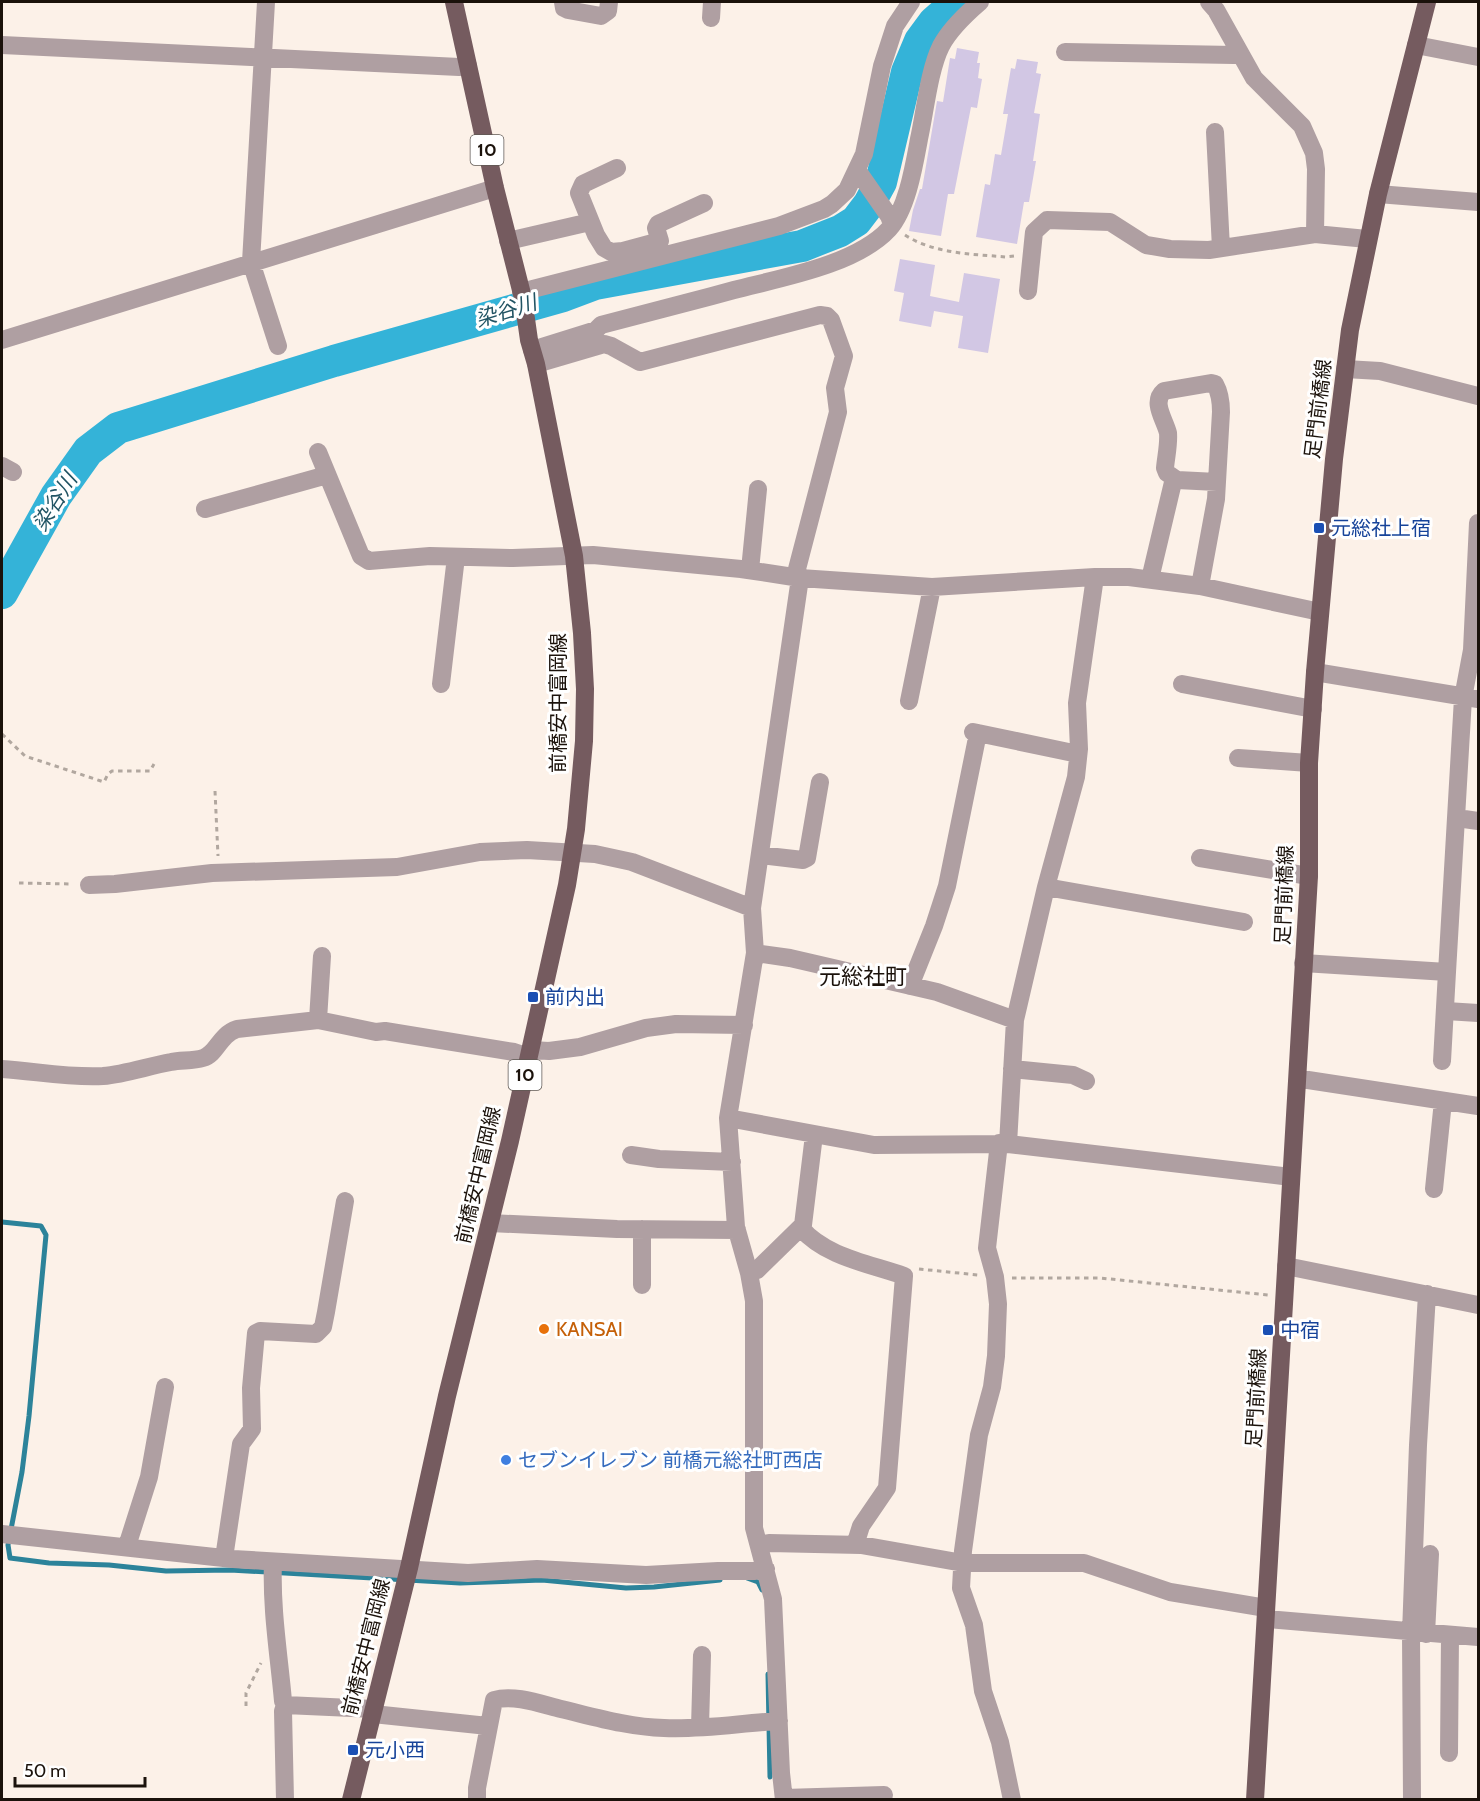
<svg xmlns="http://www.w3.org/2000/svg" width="1480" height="1801" font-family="Cabin,'Noto Sans JP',sans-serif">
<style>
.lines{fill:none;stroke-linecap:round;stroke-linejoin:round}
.stream{stroke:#2c839a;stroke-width:5}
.river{stroke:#34b3d8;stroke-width:32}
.building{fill:#d2c7e4}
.path{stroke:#b1a79f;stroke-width:3;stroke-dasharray:4.5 4.5;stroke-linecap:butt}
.minor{stroke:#af9fa2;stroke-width:18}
.major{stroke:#755b5f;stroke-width:18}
.transit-dot{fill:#1a4fb4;stroke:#fff;stroke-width:2}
.food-dot{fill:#e8710a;stroke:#fff;stroke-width:2}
.shop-dot{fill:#3f7fe0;stroke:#fff;stroke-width:2}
.labels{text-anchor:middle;stroke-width:6;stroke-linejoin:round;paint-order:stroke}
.shield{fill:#fff;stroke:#5f5954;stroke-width:1.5}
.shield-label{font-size:18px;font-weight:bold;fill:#1b120b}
.street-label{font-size:20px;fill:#1b120b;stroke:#fff}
.transit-label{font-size:20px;fill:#164399;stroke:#fff;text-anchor:start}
.food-label{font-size:20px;fill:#c56008;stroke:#fff;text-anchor:start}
.shop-label{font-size:20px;fill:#366cbe;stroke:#fff;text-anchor:start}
.water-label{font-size:21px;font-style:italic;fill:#225464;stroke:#fff}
.quarter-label{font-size:22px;fill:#1b120b;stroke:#fff}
</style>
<rect width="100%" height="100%" fill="#fcf1e8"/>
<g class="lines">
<path class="stream" d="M 2,1222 L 41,1226 L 46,1235 L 29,1416 L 22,1472 L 8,1545 L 10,1558 L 49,1563 L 109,1565 L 166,1571 L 230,1570 L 460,1583 L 542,1580 L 626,1588 L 654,1587 L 720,1580
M 747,1578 L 758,1582 L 762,1590
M 768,1674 L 770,1777"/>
<path class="river" d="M 2,593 L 56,496 L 88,451 L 118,428 L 334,361 L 563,296 L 595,284 L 802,246 L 840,231 L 856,221 L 869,204 L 881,182 L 907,72 L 920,41 L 934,22 L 957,2"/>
</g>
<path class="building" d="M 957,48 L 979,52 L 977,63 L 980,63 L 978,78 L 982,79 L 977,108 L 971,107 L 954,194 L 948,194 L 941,236 L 909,231 L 913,210 L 920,189 L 922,189 L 937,101 L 943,102 L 950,58 L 955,59 Z
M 1017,59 L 1038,62 L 1036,73 L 1041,74 L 1034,113 L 1040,114 L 1033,161 L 1036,161 L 1029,202 L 1024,202 L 1017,244 L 976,237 L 985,184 L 990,185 L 995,154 L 1001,155 L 1008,114 L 1003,114 L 1011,68 L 1015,69 Z
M 900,259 L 935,265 L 930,296 L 959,302 L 964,273 L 1000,279 L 988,353 L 958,348 L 963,316 L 934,311 L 931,327 L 899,321 L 904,293 L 894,291 Z"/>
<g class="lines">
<path class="path" d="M 905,235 C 934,254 973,254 1006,257 L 1015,256
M 2,734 L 25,756 L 104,782 L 108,774 L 112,771 L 150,771 L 154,764
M 215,791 L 218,856
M 19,883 L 72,884
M 919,1269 L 978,1275
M 1012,1278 L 1100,1278 L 1268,1295
M 246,1706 L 246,1693 L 261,1663"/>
<path class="minor" d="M 266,2 L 251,262 L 278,346
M 563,2 L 564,8 L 568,10 L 601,16 L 608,11 L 609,2
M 1209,2 L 1216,10 L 1254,78 L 1302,126 L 1314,153 L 1316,169 L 1315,234
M 711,18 L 712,2
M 2,45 L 459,67 L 468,66
M 1416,45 L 1478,57
M 1065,52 L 1234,55 L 1240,54
M 1215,132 L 1221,248
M 617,168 L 583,184 L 579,193 L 596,235 L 604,248 L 611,252 L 623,251 L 660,241 L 656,228 L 658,224 L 704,203
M 857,170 L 889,216 L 892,224
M 1378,194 L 1478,202
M 508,241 L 590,222
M 1028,291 L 1034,232 L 1047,220 L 1110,222 L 1146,245 L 1170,249 L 1209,250 L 1315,234 L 1367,239
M 521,292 L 779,226 L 824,209 L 832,204 L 847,190 L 864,154 L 882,66 L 895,26 L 911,2
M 2,340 L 495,188
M 532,350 L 596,330 L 601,325 C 646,313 690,302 734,290 C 780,278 856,265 889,229 C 907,209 914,166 919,139 C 925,112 929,70 941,46 C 950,29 966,14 980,2
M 536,364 L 604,344 L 611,346 L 640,362 L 820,315 L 827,316 L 831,320 L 844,356 L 835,388 L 838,412 L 797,569 L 800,578 L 752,908 L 755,953 L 728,1118 L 736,1227 L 749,1273 L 754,1301 L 754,1528 L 773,1599 L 781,1773 L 784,1800
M 1345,369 L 1380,371 L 1478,396
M 318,452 L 361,556 L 369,561 L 430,556 L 513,558 L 593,555 L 741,569 L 800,578 L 932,587 L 1095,577 L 1129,577 L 1200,586 L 1320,612
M 2,466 L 13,472
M 205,509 L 327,475
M 750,570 L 758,489
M 1150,579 L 1174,478
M 1200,586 L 1216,499 L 1221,412 C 1221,403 1220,393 1215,384 L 1211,383 L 1164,391 C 1151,402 1165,420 1168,433 C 1169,444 1166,457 1165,468 L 1167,473 L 1177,480 L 1217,482
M 1315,672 L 1478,699
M 441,684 L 456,557
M 1182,684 L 1313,709
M 909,701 L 932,587
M 973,732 L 1078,754
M 1238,758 L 1309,763
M 1457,818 L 1478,821
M 760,855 L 803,860 L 807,858 L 820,782
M 1200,858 L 1309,876
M 89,885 L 115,884 L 212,873 L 397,867 L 480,852 L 527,850 L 595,854 L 632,862 L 752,908
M 1046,887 L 1244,922
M 755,953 L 790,958 L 937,992 L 1015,1020
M 1303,963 L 1447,972 L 1463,698 L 1472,650 L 1478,523
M 910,986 L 934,926 L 947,886 L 978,733
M 1446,1011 L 1478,1013
M 318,1020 L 322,956
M 531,1050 L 549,1051 L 580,1047 L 646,1028 L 676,1024 L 744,1025
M 1442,1061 L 1447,972
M 2,1069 C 35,1071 69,1078 103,1076 C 126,1074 148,1066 171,1062 C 181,1060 193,1061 203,1058 C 217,1054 219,1035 237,1029 L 318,1020 L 376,1032 L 385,1031 L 514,1052 L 529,1057
M 1012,1069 L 1073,1075 L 1086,1081
M 1298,1080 L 1308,1080 L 1478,1106
M 728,1118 L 874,1145 L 1008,1144 L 1291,1177
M 999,1143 L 987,1248 L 995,1277 L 998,1304 L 996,1356 L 992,1387 L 979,1435 L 963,1551 L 961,1588 L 974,1625 L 983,1691 L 1000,1742 L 1012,1800
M 1008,1144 L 1015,1020 L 1046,887 L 1076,777 L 1079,749 L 1077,703 L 1095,577
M 631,1155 L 659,1159 L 732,1162
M 1434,1189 L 1443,1101
M 490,1223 L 617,1229 L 737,1230
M 801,1228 C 825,1257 871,1264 904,1276 L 887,1488 L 861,1526 L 855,1545
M 642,1229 L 642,1285
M 1286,1266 L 1478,1305
M 749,1273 L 757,1270 L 803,1225 L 814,1135
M 2,1534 L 233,1559 L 468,1573 L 537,1569 L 646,1575 L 718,1571 L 755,1571 L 766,1569
M 759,1545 L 769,1543 L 861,1545 L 963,1563 L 1084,1563 L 1170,1592 L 1266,1608
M 127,1546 L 149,1477 L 165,1387
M 224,1558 L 241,1444 L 252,1429 L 251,1388 L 256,1333 L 260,1331 L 316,1334 L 323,1327 L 326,1312 L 345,1201
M 273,1562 C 271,1608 279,1656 283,1701 L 285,1705 L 374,1709
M 1266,1619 L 1478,1637
M 1426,1634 L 1430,1554
M 285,1705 L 283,1711 L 285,1800
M 373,1714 L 488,1726
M 700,1727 L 702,1655
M 1449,1753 L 1450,1635
M 784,1798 L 884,1795
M 477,1800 L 477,1788 L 494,1700 C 514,1694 541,1704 561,1709 C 595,1717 629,1727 664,1728 C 702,1730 741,1723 779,1721
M 1412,1800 L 1411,1633 L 1418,1445 L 1427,1294"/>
<path class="major" d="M 351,1800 L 409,1568 L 447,1396 L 510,1141 L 567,885 L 576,829 L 584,741 L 585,689 L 582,633 L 574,556 L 536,364 L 529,340 L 523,298 L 495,188 L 454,2
M 1255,1800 L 1309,876 L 1309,763 L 1315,672 L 1334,459 L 1350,330 L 1378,194 L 1427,2"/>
</g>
<g class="transit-dot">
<rect x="1313" y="522" width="12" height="12" rx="3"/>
<rect x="527" y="991" width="12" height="12" rx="3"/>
<rect x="1262" y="1324" width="12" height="12" rx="3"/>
<rect x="347" y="1744" width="12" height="12" rx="3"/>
</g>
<circle class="food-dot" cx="544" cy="1329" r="6"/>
<circle class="shop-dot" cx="506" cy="1460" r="6"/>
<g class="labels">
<g class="shield">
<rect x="470.5" y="135" width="33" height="30" rx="4.5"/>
<rect x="508.5" y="1060" width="33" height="30" rx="4.5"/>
</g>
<g class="shield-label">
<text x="487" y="156">10</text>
<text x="525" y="1081">10</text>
</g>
<g class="street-label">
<text transform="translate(1318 409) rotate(-83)" y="7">足門前橋線</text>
<text transform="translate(558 703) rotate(-90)" y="7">前橋安中富岡線</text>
<text transform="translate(1284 895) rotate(-88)" y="7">足門前橋線</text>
<text transform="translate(478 1175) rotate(-77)" y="7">前橋安中富岡線</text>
<text transform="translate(1256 1398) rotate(-87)" y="7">足門前橋線</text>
<text transform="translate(366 1647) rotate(-76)" y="7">前橋安中富岡線</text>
</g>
<g class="transit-label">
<text x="1331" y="535">元総社上宿</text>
<text x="545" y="1004">前内出</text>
<text x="1280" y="1337">中宿</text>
<text x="365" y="1757">元小西</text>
</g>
<g class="food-label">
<text x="556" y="1336">KANSAI</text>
</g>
<g class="shop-label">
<text x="518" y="1467">セブンイレブン 前橋元総社町西店</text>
</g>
<g class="water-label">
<text transform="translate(506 311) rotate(-17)" y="7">染谷川</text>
<text transform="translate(55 502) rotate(-58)" y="7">染谷川</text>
</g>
<g class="quarter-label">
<text x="863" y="984">元総社町</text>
</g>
</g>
<rect width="1480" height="1801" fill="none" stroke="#1b120b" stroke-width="6"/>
<path d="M15 1777v9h130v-9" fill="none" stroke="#1b120b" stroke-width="3"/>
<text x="24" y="1777" font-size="18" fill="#1b120b" stroke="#ffffff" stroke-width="4.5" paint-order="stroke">50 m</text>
</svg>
